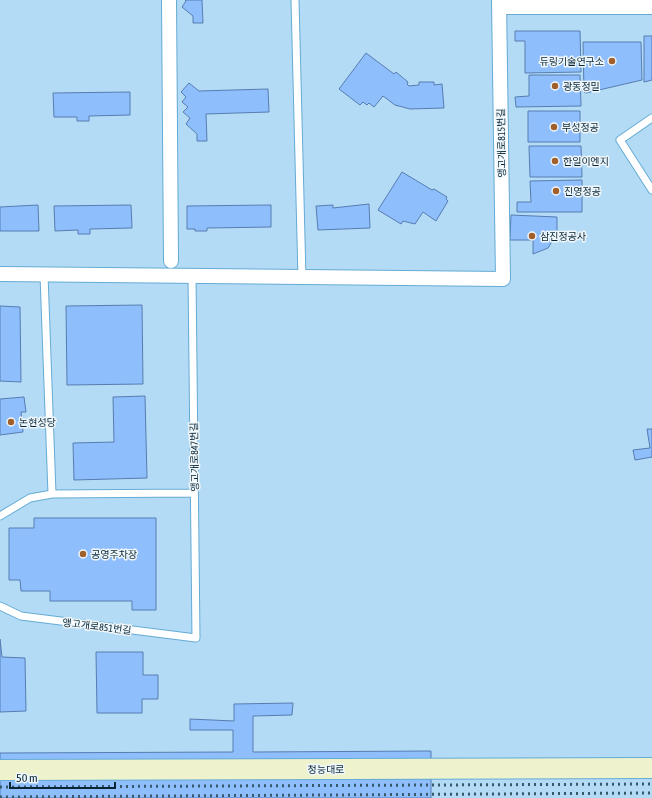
<svg xmlns="http://www.w3.org/2000/svg" width="652" height="798" font-family="'Asap Condensed','Noto Sans KR',sans-serif">
<style>
.building{fill:#8fbefc;stroke:#567db1}
.lines{fill:none;stroke-linecap:round;stroke-linejoin:round}
.lane-casing{stroke:#65abd4;stroke-width:9}
.street-casing{stroke:#65abd4;stroke-width:16}
.secondary-casing{stroke:#65abd4;stroke-width:22}
.lane{stroke:#fff;stroke-width:7}
.street{stroke:#fff;stroke-width:14}
.secondary{stroke:#eef3cd;stroke-width:20}
.rail{stroke:#38596c;stroke-width:3;stroke-dasharray:2 4;stroke-linecap:butt}
.poi-dot{fill:#a15f2c;stroke:#f0f7fb;stroke-width:1.5}
.labels{text-anchor:middle;stroke-width:3;stroke-linejoin:round;paint-order:stroke}
.poi-label{font-size:10px;fill:#082636;stroke:#f0f7fb;text-anchor:start}
.street-label{font-size:10px;fill:#082636;stroke:#f0f7fb}
</style>
<rect width="100%" height="100%" fill="#b3dbf5"/>
<path class="building" d="M 185,0 L 202,0 L 203,23 L 193,23 L 193,16 L 182,7 L 186,1 Z
M 515,31 L 580,31 L 581,72 L 525,73 L 525,41 L 515,41 Z
M 644,36 L 652,36 L 652,80 L 644,82 Z
M 583,42 L 641,42 L 642,80 L 586,93 L 584,92 Z
M 366,53 L 394,74 L 396,72 L 408,82 L 407,84 L 409,86 L 419,85 L 419,82 L 434,82 L 434,85 L 442,84 L 444,108 L 410,109 L 395,105 L 383,96 L 374,107 L 369,103 L 367,105 L 363,102 L 360,105 L 339,89 Z
M 529,75 L 580,75 L 581,106 L 516,107 L 515,97 L 529,96 Z
M 189,83 L 199,91 L 268,89 L 269,112 L 206,114 L 207,141 L 197,141 L 197,134 L 186,124 L 190,118 L 183,112 L 188,107 L 182,102 L 186,97 L 181,92 Z
M 130,92 L 130,115 L 89,116 L 89,121 L 77,121 L 77,117 L 54,117 L 53,93 Z
M 528,111 L 580,111 L 580,142 L 528,142 Z
M 529,146 L 581,146 L 582,177 L 530,177 Z
M 402,172 L 432,190 L 434,189 L 447,197 L 446,199 L 448,201 L 436,221 L 423,212 L 415,224 L 403,221 L 401,224 L 378,210 Z
M 582,180 L 582,212 L 517,212 L 517,202 L 531,202 L 530,181 Z
M 369,204 L 370,228 L 318,230 L 316,206 L 333,205 L 333,208 Z
M 38,205 L 39,231 L 0,231 L 0,207 Z
M 131,205 L 132,228 L 90,229 L 90,234 L 78,234 L 78,230 L 55,231 L 54,206 Z
M 271,205 L 271,227 L 207,228 L 207,231 L 195,231 L 195,229 L 187,229 L 187,206 Z
M 511,215 L 557,217 L 557,233 L 548,248 L 533,254 L 533,240 L 510,240 Z
M 142,305 L 143,384 L 67,385 L 66,306 Z
M 0,306 L 20,307 L 21,382 L 0,381 Z
M 145,396 L 147,478 L 74,480 L 73,443 L 114,442 L 113,397 Z
M 24,397 L 26,412 L 21,412 L 23,432 L 0,435 L 0,399 Z
M 647,429 L 652,429 L 652,457 L 635,460 L 633,450 L 650,448 Z
M 34,518 L 156,518 L 156,610 L 132,610 L 132,601 L 50,601 L 50,591 L 21,591 L 20,580 L 9,580 L 9,528 L 34,528 Z
M 0,639 L 2,657 L 25,658 L 26,711 L 0,712 Z
M 96,652 L 143,652 L 143,675 L 158,675 L 158,699 L 142,699 L 142,713 L 97,713 Z
M 293,703 L 292,715 L 253,716 L 253,752 L 431,751 L 431,798 L 0,798 L 0,753 L 233,752 L 233,730 L 190,730 L 190,719 L 234,721 L 234,704 Z"/>
<g class="lines">
<defs>
<path id="lane" d="M 295,0 L 302,278
M 652,118 L 620,140 L 652,190
M 44,275 L 52,494
M 0,516 L 30,498 L 52,494 L 194,493
M 0,606 L 21,616 L 196,638 L 192,275"/>
<path id="street" d="M 169,0 L 171,261
M 499,7 L 652,7
M 0,274 L 503,279 L 499,0"/>
<path id="secondary" d="M 0,770 L 652,768"/>
</defs>
<use href="#lane" class="lane-casing"/>
<use href="#street" class="street-casing"/>
<use href="#secondary" class="secondary-casing"/>
<use href="#lane" class="lane"/>
<use href="#street" class="street"/>
<use href="#secondary" class="secondary"/>
<path class="rail" d="M 0,787 L 652,784
M 0,797 L 652,793"/>
</g>
<g class="poi-dot">
<circle cx="612" cy="61" r="4"/>
<circle cx="555" cy="86" r="4"/>
<circle cx="554" cy="127" r="4"/>
<circle cx="555" cy="161" r="4"/>
<circle cx="556" cy="191" r="4"/>
<circle cx="532" cy="236" r="4"/>
<circle cx="11" cy="422" r="4"/>
<circle cx="83" cy="554" r="4"/>
</g>
<g class="labels">
<g class="poi-label">
<text x="604" y="65" text-anchor="end">듀링기술연구소</text>
<text x="563" y="90">광동정밀</text>
<text x="562" y="131">부성정공</text>
<text x="563" y="165">한일이엔지</text>
<text x="564" y="195">진영정공</text>
<text x="540" y="240">삼진정공사</text>
<text x="19" y="426">논현성당</text>
<text x="91" y="558">공영주차장</text>
</g>
<g class="street-label">
<text transform="translate(501 143) rotate(-91)" y="4">앵고개로815번길</text>
<text transform="translate(194 457) rotate(-91)" y="4">앵고개로847번길</text>
<text transform="translate(97 626) rotate(7)" y="4">앵고개로851번길</text>
<text x="326" y="773">청능대로</text>
</g>
</g>
<path d="M10 782v6h105v-6" fill="none" stroke="#082636" stroke-width="2"/>
<text x="16" y="782" font-size="12" fill="#082636" stroke="#f0f7fb" stroke-width="3" paint-order="stroke">50 m</text>
</svg>
